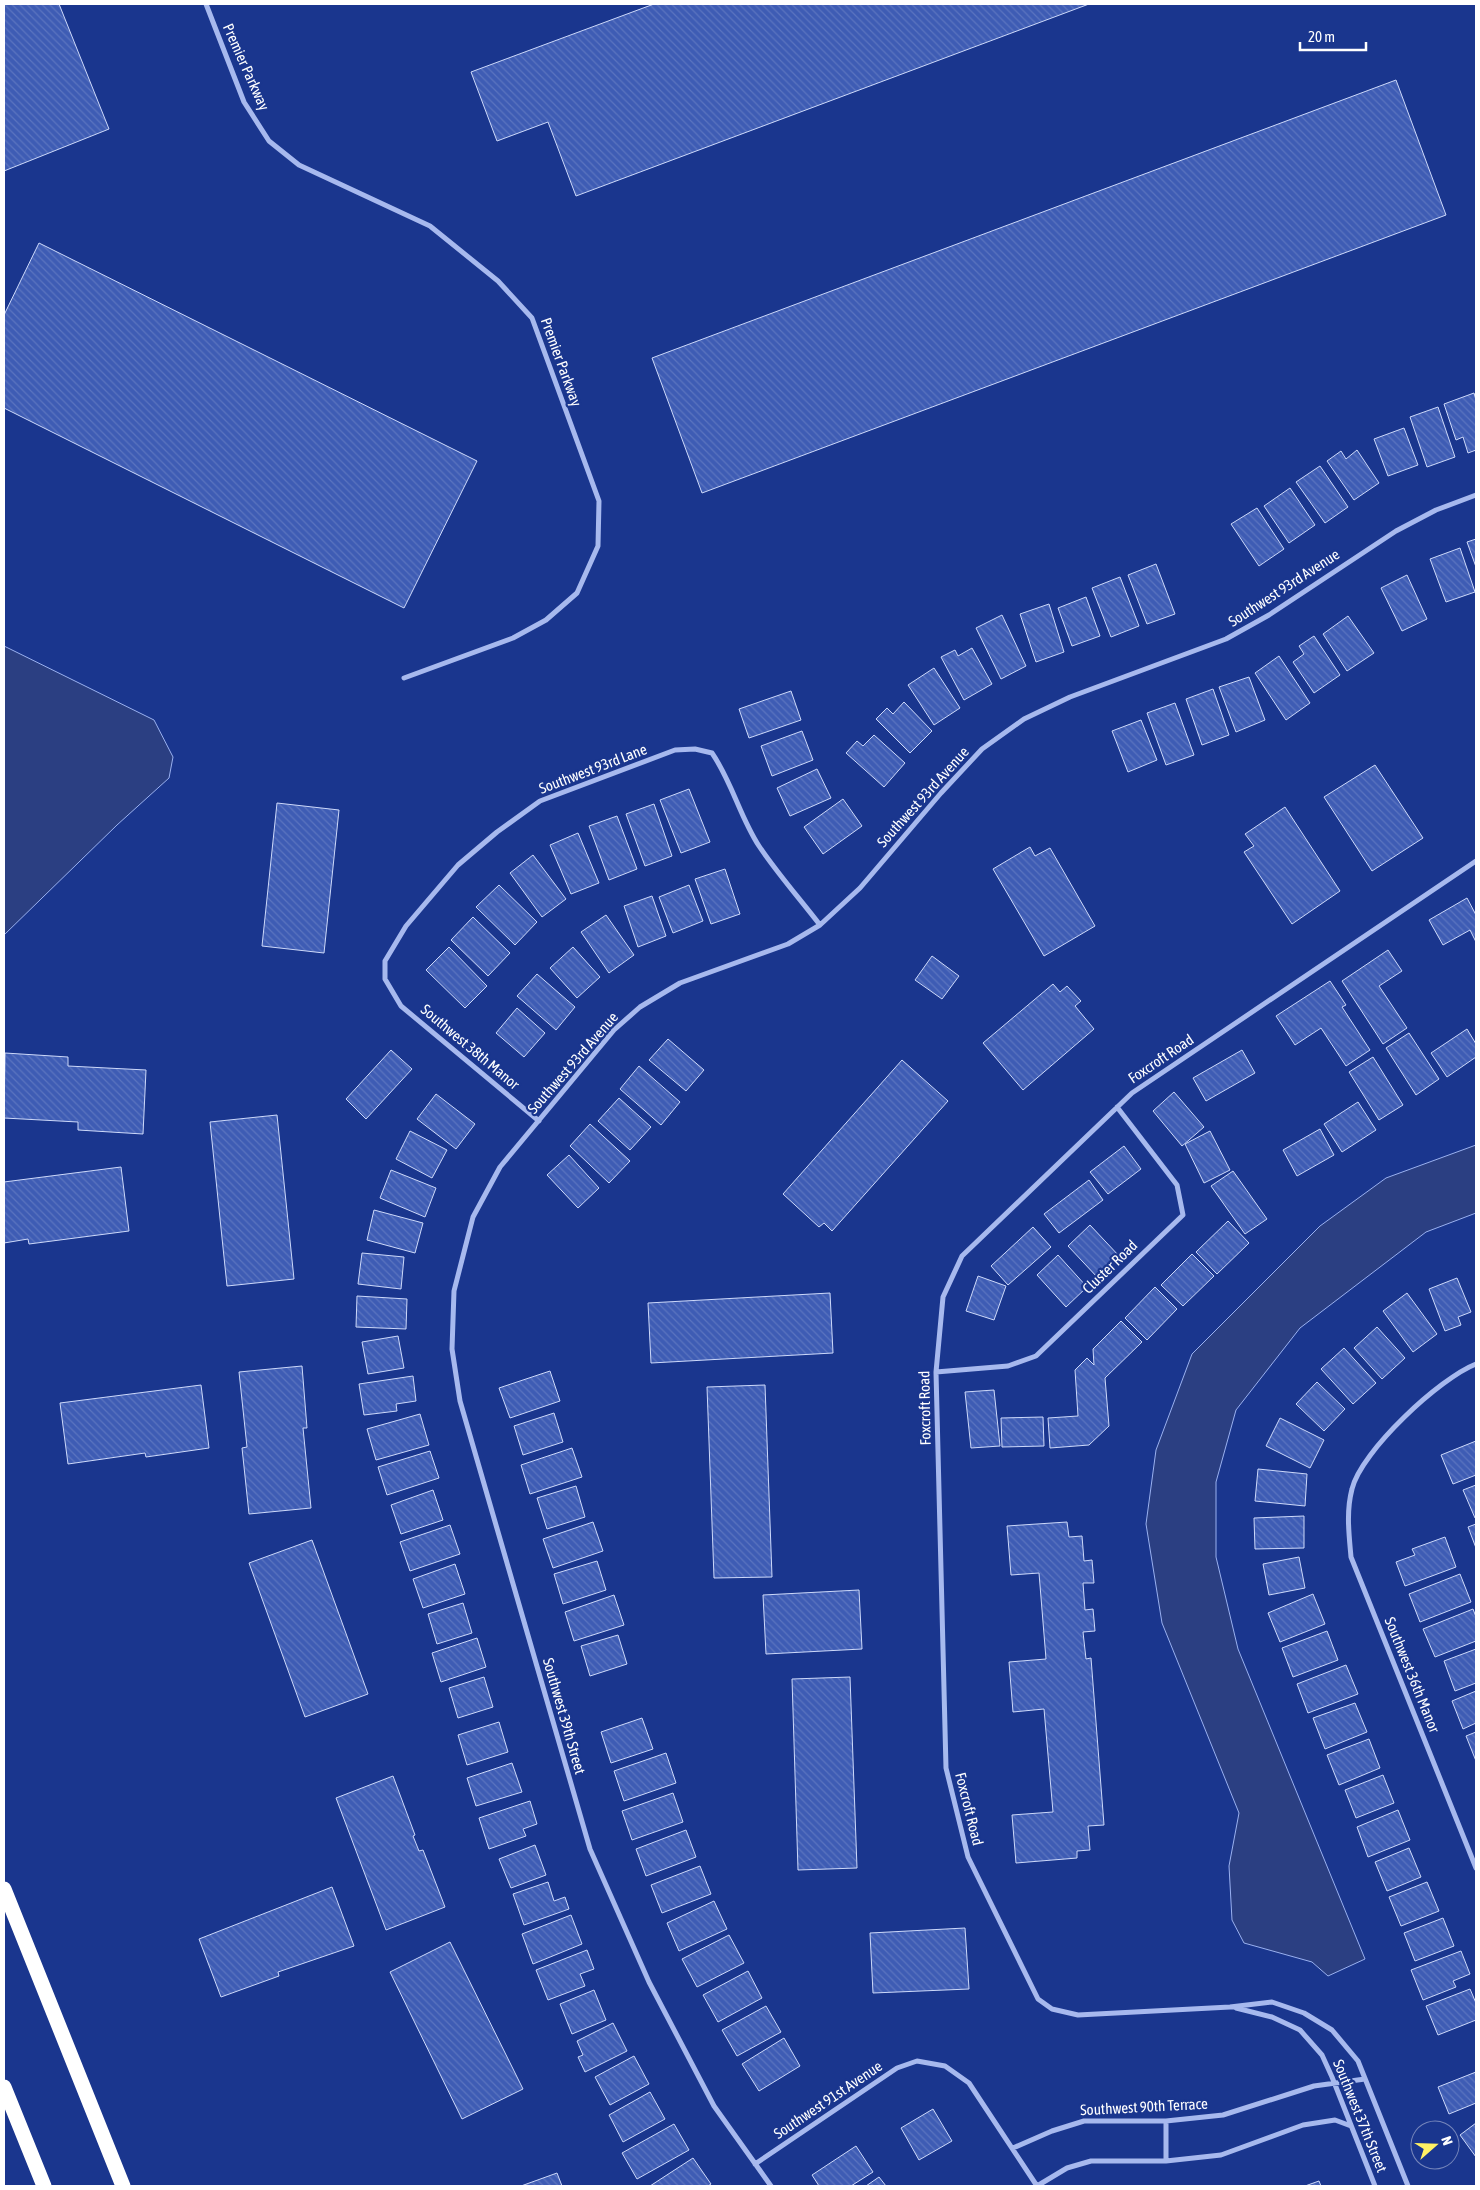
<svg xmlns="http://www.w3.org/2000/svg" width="1480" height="2190" font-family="'Asap Condensed',sans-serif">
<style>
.water{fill:#2b3f82;stroke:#9ab1f0}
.building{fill:url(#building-back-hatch);stroke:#cdd9fa}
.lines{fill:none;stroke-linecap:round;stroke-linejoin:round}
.minor{stroke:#a7b9ee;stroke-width:5}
.motorway{stroke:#fff;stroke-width:15}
.labels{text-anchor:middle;stroke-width:4.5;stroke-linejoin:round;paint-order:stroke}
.street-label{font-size:15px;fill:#fff;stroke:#1a368e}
</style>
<defs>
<pattern id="building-back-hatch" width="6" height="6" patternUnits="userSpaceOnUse" patternTransform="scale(1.25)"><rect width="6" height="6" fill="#3e5cb4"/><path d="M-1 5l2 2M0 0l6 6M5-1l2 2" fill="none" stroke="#5b74bf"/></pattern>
</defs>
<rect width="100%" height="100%" fill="#1a368e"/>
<path class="water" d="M 4,646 L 154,720 L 173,757 L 169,778 L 117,825 L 4,935 Z
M 1476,1145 L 1476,1213 L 1426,1232 L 1300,1328 L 1236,1410 L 1216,1482 L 1216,1557 L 1238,1649 L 1365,1959 L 1328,1976 L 1312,1962 L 1244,1943 L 1232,1920 L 1229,1866 L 1239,1813 L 1162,1623 L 1146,1524 L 1156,1450 L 1192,1354 L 1320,1226 L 1386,1178 Z"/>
<path class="building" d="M 4,4 L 59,4 L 109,129 L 4,171 Z
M 654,4 L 1089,4 L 576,196 L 548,122 L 497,141 L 471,72 Z
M 1396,80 L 1446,215 L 702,493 L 652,358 Z
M 39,243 L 477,461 L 404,608 L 4,408 L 4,315 Z
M 1474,393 L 1476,400 L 1476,450 L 1468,453 L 1463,437 L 1456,440 L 1444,404 Z
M 1438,407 L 1455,457 L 1427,467 L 1410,417 Z
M 1404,428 L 1418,465 L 1388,476 L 1374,439 Z
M 1357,450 L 1379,483 L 1354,500 L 1327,461 L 1341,451 L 1346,459 Z
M 1320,466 L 1348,507 L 1325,523 L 1296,482 Z
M 1290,488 L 1315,525 L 1289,543 L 1264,506 Z
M 1257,508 L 1284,549 L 1259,566 L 1231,524 Z
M 1476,539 L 1476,567 L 1467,542 Z
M 1460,548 L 1475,592 L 1446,602 L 1430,559 Z
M 1156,564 L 1175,614 L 1147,624 L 1128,575 Z
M 1407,575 L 1427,619 L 1402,631 L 1381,588 Z
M 1120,577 L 1139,626 L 1111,637 L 1092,588 Z
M 1086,597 L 1100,636 L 1072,646 L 1058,608 Z
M 1049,604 L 1064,652 L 1036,662 L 1020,614 Z
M 1002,615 L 1026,666 L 1001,679 L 976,628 Z
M 1348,616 L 1374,653 L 1347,671 L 1323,634 Z
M 1314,636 L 1340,675 L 1314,693 L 1293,662 L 1304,654 L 1299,646 Z
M 972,648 L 992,684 L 964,700 L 941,657 L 955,650 L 958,656 Z
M 1279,656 L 1310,703 L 1286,720 L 1255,673 Z
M 934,668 L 960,708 L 934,725 L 908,685 Z
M 1249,677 L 1265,720 L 1236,732 L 1219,687 Z
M 1213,689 L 1229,735 L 1202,745 L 1186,699 Z
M 791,691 L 801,720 L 749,738 L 739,709 Z
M 904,702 L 932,731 L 910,753 L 876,719 L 887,708 L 893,714 Z
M 1175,703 L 1194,755 L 1166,765 L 1147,713 Z
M 1141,720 L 1157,760 L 1128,772 L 1112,731 Z
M 802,731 L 813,760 L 772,776 L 761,746 Z
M 874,735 L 905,763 L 884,787 L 846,753 L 857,741 L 863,746 Z
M 1375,765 L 1423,838 L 1372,871 L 1324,797 Z
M 817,769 L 831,798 L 790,816 L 777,788 Z
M 689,789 L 710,842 L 681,853 L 660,800 Z
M 843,799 L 862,826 L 823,854 L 804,827 Z
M 277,803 L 339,810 L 324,953 L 262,946 Z
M 654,804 L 672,856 L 645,866 L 626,814 Z
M 1285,807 L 1340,891 L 1292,924 L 1244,852 L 1254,846 L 1245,834 Z
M 617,816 L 637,869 L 609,880 L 589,826 Z
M 578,833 L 599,883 L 571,894 L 550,845 Z
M 1030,847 L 1035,856 L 1050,848 L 1095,926 L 1044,956 L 993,869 Z
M 533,855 L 566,899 L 542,917 L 510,873 Z
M 725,869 L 740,914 L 711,924 L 695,879 Z
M 499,885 L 537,922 L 515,945 L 476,907 Z
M 689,885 L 703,921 L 673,933 L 659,897 Z
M 652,896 L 666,936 L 638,947 L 624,906 Z
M 1467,898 L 1476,915 L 1476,942 L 1470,930 L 1443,945 L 1429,920 Z
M 606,915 L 634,955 L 609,973 L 581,932 Z
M 473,917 L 510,953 L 488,976 L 451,940 Z
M 449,947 L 487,986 L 465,1008 L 426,970 Z
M 573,947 L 600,977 L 577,998 L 550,968 Z
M 1388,950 L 1402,971 L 1379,986 L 1407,1028 L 1383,1044 L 1342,981 Z
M 932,956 L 959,976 L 942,999 L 915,980 Z
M 537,974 L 575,1007 L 556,1030 L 517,996 Z
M 1330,981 L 1346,1005 L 1342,1007 L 1370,1050 L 1346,1066 L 1321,1028 L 1295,1045 L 1276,1016 Z
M 1053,984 L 1060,992 L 1067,986 L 1081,1001 L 1075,1006 L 1094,1029 L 1023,1090 L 983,1043 Z
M 517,1008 L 545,1033 L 524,1057 L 496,1033 Z
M 1467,1029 L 1476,1044 L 1476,1057 L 1447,1077 L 1431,1053 Z
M 1409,1033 L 1439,1079 L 1416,1095 L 1386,1048 Z
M 668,1039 L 704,1070 L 686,1091 L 649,1060 Z
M 391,1050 L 412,1069 L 366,1119 L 346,1099 Z
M 1242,1050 L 1255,1073 L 1206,1101 L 1193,1078 Z
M 5,1053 L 68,1057 L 68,1066 L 146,1070 L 143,1134 L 78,1130 L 78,1122 L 4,1118 Z
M 1373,1057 L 1403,1105 L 1379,1120 L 1349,1072 Z
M 902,1060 L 948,1101 L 832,1231 L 824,1223 L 819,1227 L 783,1194 Z
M 639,1066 L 680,1102 L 661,1125 L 620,1089 Z
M 1174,1092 L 1204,1127 L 1182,1146 L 1153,1111 Z
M 436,1094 L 475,1124 L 456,1149 L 417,1119 Z
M 619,1098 L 651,1127 L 630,1150 L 598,1121 Z
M 1358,1102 L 1376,1130 L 1342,1152 L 1324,1124 Z
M 277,1115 L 294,1279 L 227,1286 L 210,1122 Z
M 590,1124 L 630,1161 L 609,1183 L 570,1146 Z
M 1320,1129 L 1334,1155 L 1297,1176 L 1283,1150 Z
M 410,1131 L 447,1150 L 432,1178 L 396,1159 Z
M 1210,1131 L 1230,1170 L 1204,1183 L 1185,1144 Z
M 1124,1146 L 1141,1169 L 1108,1194 L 1090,1172 Z
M 569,1155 L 599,1188 L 578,1208 L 547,1175 Z
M 121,1167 L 129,1231 L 29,1244 L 28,1239 L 4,1243 L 4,1182 Z
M 391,1170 L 436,1188 L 425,1217 L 380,1198 Z
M 1233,1171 L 1267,1219 L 1245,1234 L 1211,1186 Z
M 1089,1180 L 1103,1200 L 1059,1233 L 1044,1214 Z
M 374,1210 L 423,1223 L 415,1253 L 367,1240 Z
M 1228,1221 L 1249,1243 L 1217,1274 L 1196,1252 Z
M 1090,1225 L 1120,1257 L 1098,1278 L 1068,1246 Z
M 1033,1227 L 1051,1247 L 1008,1285 L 991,1266 Z
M 362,1253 L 404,1257 L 401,1289 L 358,1284 Z
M 1192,1254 L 1214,1276 L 1183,1306 L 1161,1285 Z
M 1058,1255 L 1087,1287 L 1066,1307 L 1037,1275 Z
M 978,1276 L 1006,1286 L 994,1320 L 966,1311 Z
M 1457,1278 L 1471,1312 L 1458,1317 L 1461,1325 L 1445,1331 L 1429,1289 Z
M 1155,1287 L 1177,1309 L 1147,1340 L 1125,1318 Z
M 830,1293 L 833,1353 L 651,1363 L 648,1303 Z
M 1407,1293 L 1437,1334 L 1413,1352 L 1383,1311 Z
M 357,1296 L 407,1299 L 406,1329 L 356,1327 Z
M 1121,1321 L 1142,1342 L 1105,1378 L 1109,1426 L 1089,1445 L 1050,1448 L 1048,1418 L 1078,1416 L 1075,1370 L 1087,1358 L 1094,1365 L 1093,1349 Z
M 1377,1327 L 1405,1358 L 1382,1379 L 1354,1348 Z
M 398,1336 L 404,1368 L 368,1374 L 362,1342 Z
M 1344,1348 L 1376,1383 L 1353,1404 L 1321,1369 Z
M 302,1366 L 307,1428 L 303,1428 L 311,1508 L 249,1514 L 242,1448 L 247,1447 L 239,1372 Z
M 550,1371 L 560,1401 L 510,1418 L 499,1388 Z
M 413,1376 L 416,1401 L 396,1404 L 397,1411 L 364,1415 L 359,1384 Z
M 1317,1382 L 1345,1409 L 1324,1431 L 1296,1404 Z
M 201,1385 L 209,1448 L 146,1457 L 145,1453 L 68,1464 L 60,1403 Z
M 765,1385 L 772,1577 L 714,1578 L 707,1387 Z
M 994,1390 L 1000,1446 L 971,1448 L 965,1392 Z
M 554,1413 L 563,1442 L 523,1455 L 514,1426 Z
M 420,1414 L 429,1445 L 376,1460 L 367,1429 Z
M 1043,1417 L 1044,1446 L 1002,1447 L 1001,1418 Z
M 1280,1418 L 1324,1440 L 1310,1468 L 1266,1446 Z
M 1476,1441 L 1476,1475 L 1453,1484 L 1441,1455 Z
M 572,1448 L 582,1477 L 530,1494 L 521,1465 Z
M 430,1451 L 439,1478 L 387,1495 L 378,1467 Z
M 1258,1469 L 1307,1474 L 1305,1506 L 1255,1501 Z
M 1476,1485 L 1476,1517 L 1475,1518 L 1463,1490 Z
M 576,1486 L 585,1517 L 547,1529 L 537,1498 Z
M 433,1490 L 443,1520 L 401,1534 L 391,1505 Z
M 1304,1516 L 1304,1548 L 1255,1549 L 1254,1518 Z
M 593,1522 L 603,1551 L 553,1568 L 543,1539 Z
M 1067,1522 L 1069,1537 L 1082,1536 L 1084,1561 L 1092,1560 L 1094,1583 L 1083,1583 L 1085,1610 L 1093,1609 L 1095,1631 L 1083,1632 L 1086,1659 L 1091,1658 L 1104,1825 L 1088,1826 L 1090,1850 L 1077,1851 L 1077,1858 L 1016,1863 L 1012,1815 L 1053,1812 L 1044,1709 L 1013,1712 L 1009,1662 L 1046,1659 L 1039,1573 L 1011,1575 L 1007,1526 Z
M 1476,1524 L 1476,1548 L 1468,1527 Z
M 450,1525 L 460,1554 L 410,1571 L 400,1542 Z
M 1445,1537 L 1456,1567 L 1405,1586 L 1396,1562 L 1415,1555 L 1412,1549 Z
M 312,1540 L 368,1694 L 305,1717 L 249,1563 Z
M 1299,1557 L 1305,1588 L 1269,1595 L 1263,1564 Z
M 597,1561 L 606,1590 L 563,1604 L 554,1574 Z
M 455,1564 L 465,1594 L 423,1608 L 413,1579 Z
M 1460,1574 L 1471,1602 L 1420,1622 L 1409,1594 Z
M 859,1590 L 862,1649 L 766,1654 L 763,1595 Z
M 1313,1594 L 1325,1624 L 1280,1642 L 1268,1613 Z
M 614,1595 L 624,1625 L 574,1641 L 565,1612 Z
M 463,1603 L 472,1633 L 437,1644 L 428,1614 Z
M 1473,1609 L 1476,1617 L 1476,1641 L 1435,1657 L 1423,1629 Z
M 1327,1631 L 1338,1660 L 1293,1677 L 1282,1648 Z
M 618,1635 L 627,1664 L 590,1676 L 581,1646 Z
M 477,1638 L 486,1667 L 441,1682 L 432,1653 Z
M 1476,1649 L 1476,1683 L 1455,1691 L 1444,1661 Z
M 1346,1665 L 1358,1694 L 1308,1713 L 1297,1684 Z
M 484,1677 L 493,1707 L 458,1718 L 449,1688 Z
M 850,1677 L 857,1868 L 798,1870 L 792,1679 Z
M 1476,1691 L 1476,1723 L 1463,1729 L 1452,1701 Z
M 1355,1703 L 1367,1732 L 1325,1749 L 1313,1718 Z
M 642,1718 L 653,1749 L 611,1763 L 601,1732 Z
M 499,1722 L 508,1752 L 467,1765 L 458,1735 Z
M 1476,1732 L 1476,1761 L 1466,1736 Z
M 1369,1739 L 1380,1768 L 1339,1785 L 1327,1755 Z
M 666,1753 L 676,1783 L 624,1801 L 614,1771 Z
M 512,1763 L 522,1792 L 476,1806 L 467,1778 Z
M 1383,1775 L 1394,1803 L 1356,1818 L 1345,1790 Z
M 393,1776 L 415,1835 L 413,1836 L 419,1851 L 423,1850 L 445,1907 L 386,1930 L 336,1798 Z
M 673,1793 L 683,1822 L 632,1840 L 622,1811 Z
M 530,1801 L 537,1824 L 523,1829 L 526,1836 L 489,1849 L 479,1818 Z
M 1398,1810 L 1410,1840 L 1368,1857 L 1357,1827 Z
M 686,1830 L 696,1857 L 646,1876 L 636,1849 Z
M 535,1845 L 546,1875 L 511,1888 L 499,1859 Z
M 1409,1848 L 1421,1877 L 1387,1891 L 1375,1862 Z
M 700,1866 L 711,1894 L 662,1913 L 651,1885 Z
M 548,1882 L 554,1901 L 565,1897 L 569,1909 L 524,1925 L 513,1894 Z
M 1427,1882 L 1439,1911 L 1401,1926 L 1389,1897 Z
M 332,1887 L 354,1946 L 278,1972 L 279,1976 L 221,1997 L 199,1939 Z
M 714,1901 L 727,1929 L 679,1951 L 667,1923 Z
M 571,1915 L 582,1944 L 533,1964 L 522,1934 Z
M 1443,1918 L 1454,1946 L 1415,1961 L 1404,1933 Z
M 965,1928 L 969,1989 L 873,1993 L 870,1933 Z
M 729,1935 L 744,1963 L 697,1987 L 682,1959 Z
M 450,1942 L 523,2089 L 462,2119 L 390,1972 Z
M 587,1950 L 594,1969 L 580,1974 L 585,1986 L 548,2000 L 536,1970 Z
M 1461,1951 L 1470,1974 L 1453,1981 L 1456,1987 L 1423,2000 L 1411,1970 Z
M 748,1971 L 762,1998 L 718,2022 L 703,1995 Z
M 1470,1989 L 1476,2003 L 1476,2020 L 1438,2035 L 1426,2006 Z
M 594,1990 L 606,2020 L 572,2034 L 560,2004 Z
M 766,2006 L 781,2032 L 737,2056 L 722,2030 Z
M 613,2023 L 627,2051 L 585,2072 L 578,2057 L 583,2055 L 577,2041 Z
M 784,2038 L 800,2066 L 759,2091 L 742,2064 Z
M 634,2056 L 649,2084 L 610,2105 L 595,2077 Z
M 1476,2072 L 1476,2103 L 1449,2114 L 1438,2087 Z
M 650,2092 L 665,2119 L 623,2142 L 609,2115 Z
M 933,2109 L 952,2141 L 919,2160 L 901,2128 Z
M 1476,2123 L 1476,2157 L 1460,2135 Z
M 674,2124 L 689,2150 L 637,2179 L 622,2153 Z
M 856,2146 L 873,2172 L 851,2186 L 819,2186 L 812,2175 Z
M 693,2158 L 711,2184 L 708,2186 L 650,2186 Z
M 557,2173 L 562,2186 L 521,2186 Z
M 879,2177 L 886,2186 L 866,2186 Z
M 1319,2181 L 1321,2186 L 1305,2186 Z"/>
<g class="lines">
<path class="minor" d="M 206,4 L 244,102 L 269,141 L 299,165 L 430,226 L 498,281 L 532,318 L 599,501 L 598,546 L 577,593 L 546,620 L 513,638 L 404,678
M 539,1121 L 401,1006 L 385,979 L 385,961 L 406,926 L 458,865 L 497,832 L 540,801 L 675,750 L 695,749 L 712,753 C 732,782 740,817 759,846 C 777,873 800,899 820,925
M 1476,1364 C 1440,1378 1361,1451 1352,1489 C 1346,1512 1349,1534 1351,1557 L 1476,1868
M 936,1372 L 1008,1366 L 1036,1356 L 1183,1215 L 1177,1185 L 1117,1107
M 1236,2008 L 1272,2017 L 1300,2030 L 1322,2055 L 1332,2077 L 1375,2186
M 1166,2121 L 1166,2161
M 1013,2148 L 1052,2131 L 1084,2121 L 1166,2121 L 1223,2115 L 1314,2086 L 1365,2079
M 755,2164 L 897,2068 L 917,2061 L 945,2066 L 969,2083 L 1037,2186
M 771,2186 L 714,2106 L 649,1982 L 590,1849 L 460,1401 L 452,1349 L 454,1291 L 473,1217 L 500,1167 L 614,1030 L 640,1007 L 680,983 L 788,944 L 820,925 L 860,888 L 941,793 L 982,749 L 1024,719 L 1070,697 L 1226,639 L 1269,615 L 1396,531 L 1436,510 L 1476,495
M 1037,2186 L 1067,2168 L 1091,2161 L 1166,2161 L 1221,2155 L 1303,2125 L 1335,2120 L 1351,2126
M 1408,2186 L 1358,2061 L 1332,2030 L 1304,2013 L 1272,2002 L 1230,2007 L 1078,2015 L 1052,2009 L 1038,1999 L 968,1857 L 946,1768 L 936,1372 L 943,1297 L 962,1256 L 1132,1093 L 1476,861"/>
<path class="motorway" d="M 4,1889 L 123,2186
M 4,2087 L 44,2186"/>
</g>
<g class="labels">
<g class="street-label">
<text transform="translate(246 67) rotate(66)" y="5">Premier Parkway</text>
<text transform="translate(561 362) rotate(70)" y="5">Premier Parkway</text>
<text transform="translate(1284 588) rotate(-33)" y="5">Southwest 93rd Avenue</text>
<text transform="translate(593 769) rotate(-21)" y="5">Southwest 93rd Lane</text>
<text transform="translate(923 797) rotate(-48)" y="5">Southwest 93rd Avenue</text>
<text transform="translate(470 1047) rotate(40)" y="5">Southwest 38th Manor</text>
<text transform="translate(1161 1059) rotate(-34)" y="5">Foxcroft Road</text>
<text transform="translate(573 1063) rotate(-49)" y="5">Southwest 93rd Avenue</text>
<text transform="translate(1110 1267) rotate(-44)" y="5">Cluster Road</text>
<text transform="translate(925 1408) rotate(-91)" y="5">Foxcroft Road</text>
<text transform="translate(1412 1675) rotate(68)" y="5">Southwest 36th Manor</text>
<text transform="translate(564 1716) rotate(74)" y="5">Southwest 39th Street</text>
<text transform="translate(969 1809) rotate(76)" y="5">Foxcroft Road</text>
<text transform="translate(828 2100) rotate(-34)" y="5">Southwest 91st Avenue</text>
<text transform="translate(1144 2107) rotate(-3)" y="5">Southwest 90th Terrace</text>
<text transform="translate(1360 2116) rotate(68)" y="5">Southwest 37th Street</text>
</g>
</g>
<rect width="1480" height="2190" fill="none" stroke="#ffffff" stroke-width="10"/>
<g transform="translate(1435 2145) rotate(70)"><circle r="24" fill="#1a368e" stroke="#7686bb"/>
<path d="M0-4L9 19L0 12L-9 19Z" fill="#fff164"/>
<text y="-8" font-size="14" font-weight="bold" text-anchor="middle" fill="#ffffff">N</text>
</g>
<path d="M1300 42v8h66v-8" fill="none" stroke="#ffffff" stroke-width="2.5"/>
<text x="1308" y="42" font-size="15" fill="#ffffff" stroke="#1a368e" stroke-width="4" paint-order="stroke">20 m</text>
</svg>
